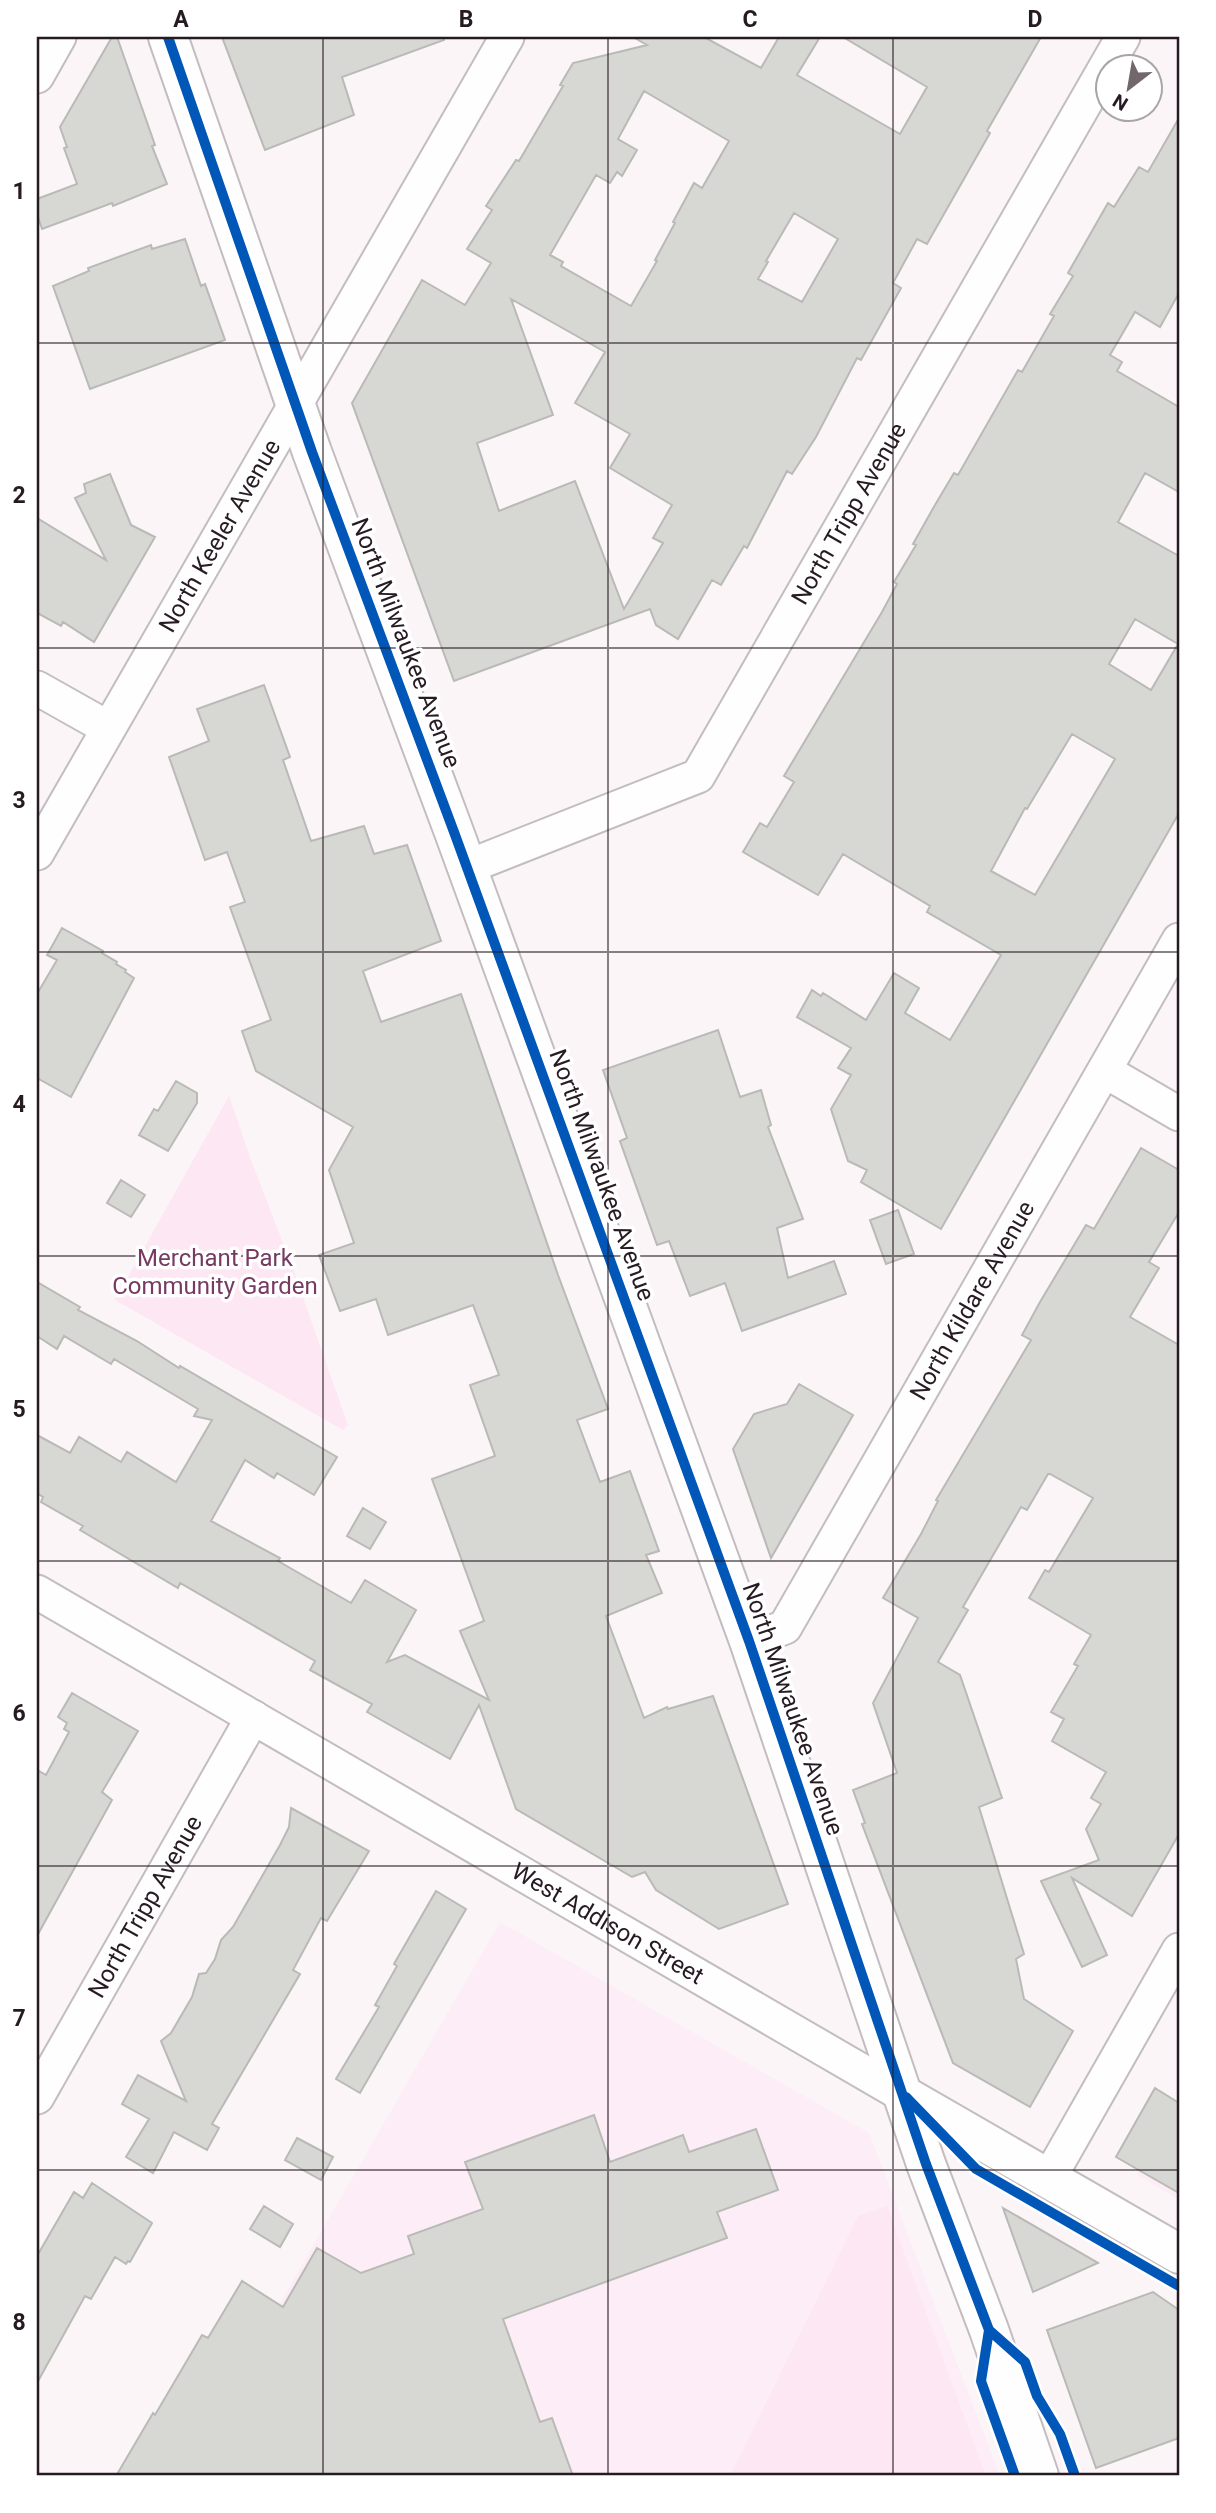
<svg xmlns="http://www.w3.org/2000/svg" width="1216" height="2513" font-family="Roboto,sans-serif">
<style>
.built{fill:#fdedf6}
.green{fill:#fce7f3}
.building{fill:#d7d8d4;stroke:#b9bab6;stroke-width:2;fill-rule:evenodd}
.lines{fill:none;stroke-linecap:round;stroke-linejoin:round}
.minor-casing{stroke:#c3bcc0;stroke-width:37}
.major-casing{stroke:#c3bcc0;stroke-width:42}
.minor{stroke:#fefefe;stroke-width:33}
.major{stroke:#fefefe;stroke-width:38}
.cycleway-casing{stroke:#fff;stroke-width:15}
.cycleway{stroke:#0057b8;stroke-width:10}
.grid{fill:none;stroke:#261b22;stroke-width:2;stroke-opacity:0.55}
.labels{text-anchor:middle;stroke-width:7;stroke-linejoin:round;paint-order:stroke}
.street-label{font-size:24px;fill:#261b22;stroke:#fff}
.park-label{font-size:24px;fill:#763a63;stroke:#fff}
.neatline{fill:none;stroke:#261b22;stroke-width:2.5}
.grid-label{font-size:23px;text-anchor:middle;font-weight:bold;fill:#261b22}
</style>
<rect width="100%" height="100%" fill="#fbf5f8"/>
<path class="built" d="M 500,1922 L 869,2133 L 1000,2476 L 180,2476 Z
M 1179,2104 L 1179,2200 L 1137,2175 Z"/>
<path class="green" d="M 229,1096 L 251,1160 L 293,1269 L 348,1425 L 343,1430 L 115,1300 Z
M 887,2206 L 986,2476 L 730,2476 L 858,2216 Z"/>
<path class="building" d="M 112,37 L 117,37 L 155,145 L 152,146 L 167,184 L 113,206 L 112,203 L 42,229 L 37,214 L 37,199 L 77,184 L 64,148 L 67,147 L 60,127 Z
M 222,37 L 443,37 L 444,40 L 342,77 L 354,115 L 265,150 Z
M 633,37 L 704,37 L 761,68 L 779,37 L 820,37 L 797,75 L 900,134 L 927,87 L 843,37 L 1041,37 L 987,131 L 990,133 L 927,244 L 917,239 L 893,283 L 901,288 L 861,360 L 857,358 L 816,437 L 792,474 L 787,471 L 747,548 L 744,546 L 721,585 L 712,580 L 678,639 L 656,625 L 650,609 L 454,681 L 352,403 L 422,280 L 465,305 L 491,263 L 467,249 L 492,210 L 486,206 L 516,160 L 519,161 L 563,86 L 560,85 L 573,63 L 647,45 ZM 644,91 L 729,141 L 702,188 L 694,183 L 673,222 L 675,223 L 655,260 L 657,261 L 631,306 L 561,266 L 563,262 L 550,255 L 596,175 L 610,183 L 617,172 L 622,176 L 637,150 L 618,139 ZM 794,213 L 838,239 L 802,302 L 758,279 L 768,262 L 766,261 ZM 511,299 L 605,352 L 575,403 L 630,434 L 610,468 L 672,505 L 653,538 L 663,543 L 624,609 L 575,481 L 499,511 L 477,443 L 553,415 Z
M 1179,118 L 1179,293 L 1160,327 L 1135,312 L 1110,355 L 1122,362 L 1117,371 L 1179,407 L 1179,492 L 1145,473 L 1118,522 L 1179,556 L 1179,813 L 941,1229 L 861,1182 L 867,1170 L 848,1161 L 831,1109 L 851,1075 L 838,1068 L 851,1048 L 797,1017 L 812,990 L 821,996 L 823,993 L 866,1020 L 894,973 L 919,988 L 905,1013 L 950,1040 L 1001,955 L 927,912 L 930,906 L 843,854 L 818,895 L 743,852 L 760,823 L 767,827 L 794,782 L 784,776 L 882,612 L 897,584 L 894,582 L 916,545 L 913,544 L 935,505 L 954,473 L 958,475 L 1018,370 L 1022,372 L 1054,316 L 1050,314 L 1073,276 L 1068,273 L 1108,203 L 1114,207 L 1139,167 L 1148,172 ZM 1135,619 L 1178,644 L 1151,690 L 1109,664 ZM 1072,734 L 1115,759 L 1035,895 L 991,871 L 1025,808 L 1027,809 Z
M 185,239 L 201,286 L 205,284 L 225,340 L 90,389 L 53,286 L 89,271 L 88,268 L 151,245 L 152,249 Z
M 110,474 L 131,525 L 155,537 L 94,642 L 63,622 L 61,626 L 37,613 L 37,518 L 106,560 L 75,498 L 86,493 L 84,484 Z
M 264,685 L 290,757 L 283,760 L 311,841 L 364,826 L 374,854 L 407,845 L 441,941 L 363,971 L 381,1022 L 461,994 L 558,1275 L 608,1409 L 577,1420 L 600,1482 L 630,1471 L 659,1551 L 646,1555 L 662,1593 L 606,1616 L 644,1718 L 667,1707 L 668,1709 L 713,1696 L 788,1904 L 719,1929 L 656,1890 L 645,1872 L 632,1877 L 516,1809 L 479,1705 L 450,1759 L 367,1712 L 372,1704 L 310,1670 L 315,1661 L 180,1583 L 178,1588 L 80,1530 L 83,1526 L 41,1502 L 43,1497 L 37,1493 L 37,1435 L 70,1453 L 79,1437 L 121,1462 L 127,1452 L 176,1482 L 212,1420 L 194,1416 L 198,1409 L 114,1359 L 111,1364 L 64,1336 L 57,1349 L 37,1336 L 37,1282 L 80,1307 L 78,1310 L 137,1341 L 179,1368 L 180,1366 L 337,1457 L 314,1495 L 277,1473 L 274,1478 L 245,1460 L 211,1521 L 280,1558 L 278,1561 L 351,1603 L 365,1580 L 416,1610 L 387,1662 L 405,1655 L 489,1700 L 460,1631 L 484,1621 L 432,1479 L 495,1456 L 470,1385 L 499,1375 L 473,1305 L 388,1335 L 376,1299 L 340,1311 L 319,1255 L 354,1243 L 329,1170 L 353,1127 L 256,1071 L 242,1031 L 271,1020 L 230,907 L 245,902 L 227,852 L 205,860 L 169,757 L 209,741 L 197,709 Z
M 62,928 L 103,951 L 102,953 L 117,962 L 116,964 L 126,970 L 125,972 L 134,978 L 71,1097 L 37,1078 L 37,994 L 57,960 L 47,955 Z
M 718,1030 L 740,1097 L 761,1090 L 771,1125 L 768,1127 L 803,1219 L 777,1228 L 788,1278 L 834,1261 L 846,1294 L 742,1331 L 725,1283 L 690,1296 L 669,1241 L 657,1245 L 620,1141 L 627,1138 L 603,1070 Z
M 176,1081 L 197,1093 L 197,1103 L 168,1151 L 139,1135 L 154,1109 L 158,1111 Z
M 1141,1148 L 1179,1170 L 1179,1212 L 1149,1262 L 1159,1268 L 1130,1317 L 1179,1345 L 1179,1834 L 1132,1916 L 1072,1878 L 1107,1955 L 1082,1967 L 1041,1881 L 1099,1860 L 1086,1829 L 1101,1804 L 1091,1798 L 1106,1772 L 1052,1741 L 1064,1719 L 1051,1712 L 1078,1666 L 1074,1664 L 1091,1635 L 1029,1598 L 1045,1570 L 1049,1572 L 1093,1498 L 1050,1474 L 1048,1474 L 1027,1510 L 1021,1507 L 963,1607 L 968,1610 L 938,1662 L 960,1675 L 1002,1798 L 979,1807 L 1024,1954 L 1016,1959 L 1024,1999 L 1073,2031 L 1030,2107 L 953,2063 L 862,1824 L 865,1823 L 853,1790 L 897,1773 L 873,1703 L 918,1618 L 883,1598 L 921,1534 L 938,1501 L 936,1500 L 1031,1340 L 1022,1335 L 1040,1302 L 1086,1225 L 1094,1229 Z
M 121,1180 L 145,1195 L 131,1217 L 107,1203 Z
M 898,1210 L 914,1254 L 886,1264 L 870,1220 Z
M 799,1384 L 853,1415 L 771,1558 L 733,1449 L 754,1414 L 787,1404 Z
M 363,1508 L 386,1522 L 370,1549 L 347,1536 Z
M 72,1693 L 138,1731 L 102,1792 L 112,1800 L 37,1936 L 37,1770 L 46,1775 L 69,1732 L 64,1729 L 67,1723 L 58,1717 Z
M 291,1808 L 369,1851 L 327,1921 L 321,1918 L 293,1970 L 300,1974 L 212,2124 L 219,2128 L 207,2150 L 174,2132 L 153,2173 L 126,2157 L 149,2119 L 122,2104 L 138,2075 L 186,2101 L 161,2041 L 171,2033 L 192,1997 L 199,1974 L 206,1973 L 215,1959 L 221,1940 L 233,1927 L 280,1845 L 289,1827 Z
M 436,1891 L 466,1909 L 360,2093 L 336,2079 L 379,2007 L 375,2005 L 397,1966 L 394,1964 Z
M 1155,2088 L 1179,2103 L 1179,2193 L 1116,2157 Z
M 594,2115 L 610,2162 L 683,2135 L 689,2152 L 756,2129 L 778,2190 L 717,2212 L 727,2238 L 503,2319 L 540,2422 L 552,2418 L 573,2476 L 116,2476 L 153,2413 L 155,2415 L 202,2335 L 208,2338 L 242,2281 L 283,2307 L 317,2248 L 361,2273 L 414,2254 L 408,2236 L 483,2209 L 465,2162 Z
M 297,2138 L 333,2157 L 321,2180 L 285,2160 Z
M 92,2183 L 152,2223 L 130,2262 L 128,2261 L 126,2264 L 115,2257 L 91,2299 L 85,2296 L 37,2383 L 37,2256 L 74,2192 L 83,2198 Z
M 264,2206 L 293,2224 L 280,2247 L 250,2229 Z
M 1003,2208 L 1098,2263 L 1033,2292 Z
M 1153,2292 L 1179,2310 L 1179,2438 L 1096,2468 L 1047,2330 Z"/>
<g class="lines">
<defs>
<g id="minor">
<path d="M 37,76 L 59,37"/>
<path d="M 37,688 L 108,728"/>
<path id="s1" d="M 37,853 L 507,37"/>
<path id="s2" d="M 467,867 L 698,776 L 1123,37"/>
<path d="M 1105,1071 L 1179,1114"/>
<path id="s3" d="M 37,1592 L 903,2095"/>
<path id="s4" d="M 749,1641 L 785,1627 L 1179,940"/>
<path id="s5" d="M 37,2097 L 253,1717"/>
<path d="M 1049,2178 L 1179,1950"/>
</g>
<path id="major" d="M 168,37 L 312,452 L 454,832 L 749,1641 L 926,2164 L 989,2330 L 1039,2476
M 903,2095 L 1179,2254"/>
</defs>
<use href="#minor" class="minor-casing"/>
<use href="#major" class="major-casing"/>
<use href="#minor" class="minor"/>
<use href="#major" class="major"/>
<defs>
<path id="cycleway" d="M 168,37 L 312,452 L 454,832 L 749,1641 L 926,2164 L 989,2330 L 1025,2362 L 1037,2396 L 1060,2434 L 1075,2476
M 906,2097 L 976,2169 L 1179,2286
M 989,2330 L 981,2381 L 1015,2476"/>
</defs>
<use href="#cycleway" class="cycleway-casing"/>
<use href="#cycleway" class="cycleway"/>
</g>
<path class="grid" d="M 323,37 L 323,2476M 608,37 L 608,2476M 893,37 L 893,2476M 37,343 L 1179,343M 37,648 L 1179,648M 37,952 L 1179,952M 37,1256 L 1179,1256M 37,1561 L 1179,1561M 37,1866 L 1179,1866M 37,2170 L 1179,2170"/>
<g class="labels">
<g class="street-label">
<text dy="8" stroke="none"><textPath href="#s2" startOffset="551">North Tripp Avenue</textPath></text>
<text dy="8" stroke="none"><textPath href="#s1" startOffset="366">North Keeler Avenue</textPath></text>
<text transform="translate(406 643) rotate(69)" y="8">North Milwaukee Avenue</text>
<text transform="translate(602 1175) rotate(70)" y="8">North Milwaukee Avenue</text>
<text dy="8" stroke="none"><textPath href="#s4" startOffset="415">North Kildare Avenue</textPath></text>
<text transform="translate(793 1709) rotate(71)" y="8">North Milwaukee Avenue</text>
<text dy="8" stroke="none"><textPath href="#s5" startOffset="219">North Tripp Avenue</textPath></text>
<text dy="8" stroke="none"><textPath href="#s3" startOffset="660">West Addison Street</textPath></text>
</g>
<g class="park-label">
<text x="215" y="1266">Merchant Park<tspan x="215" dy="28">Community Garden</tspan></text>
</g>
</g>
<rect width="1216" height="2513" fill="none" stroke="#ffffff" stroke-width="77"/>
<g transform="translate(1129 88) rotate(211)"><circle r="33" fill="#ffffff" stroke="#a8a4a7" stroke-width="2"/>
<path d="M0-5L12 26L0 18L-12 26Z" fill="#71676d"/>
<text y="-10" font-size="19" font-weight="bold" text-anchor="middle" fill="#261b22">N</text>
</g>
<rect x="38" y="38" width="1140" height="2436" class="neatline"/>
<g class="grid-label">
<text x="181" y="27">A</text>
<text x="466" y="27">B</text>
<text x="750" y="27">C</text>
<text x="1035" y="27">D</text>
<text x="19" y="199">1</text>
<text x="19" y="503">2</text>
<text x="19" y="808">3</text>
<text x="19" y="1112">4</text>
<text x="19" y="1417">5</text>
<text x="19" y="1721">6</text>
<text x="19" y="2026">7</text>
<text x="19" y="2330">8</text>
</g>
</svg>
